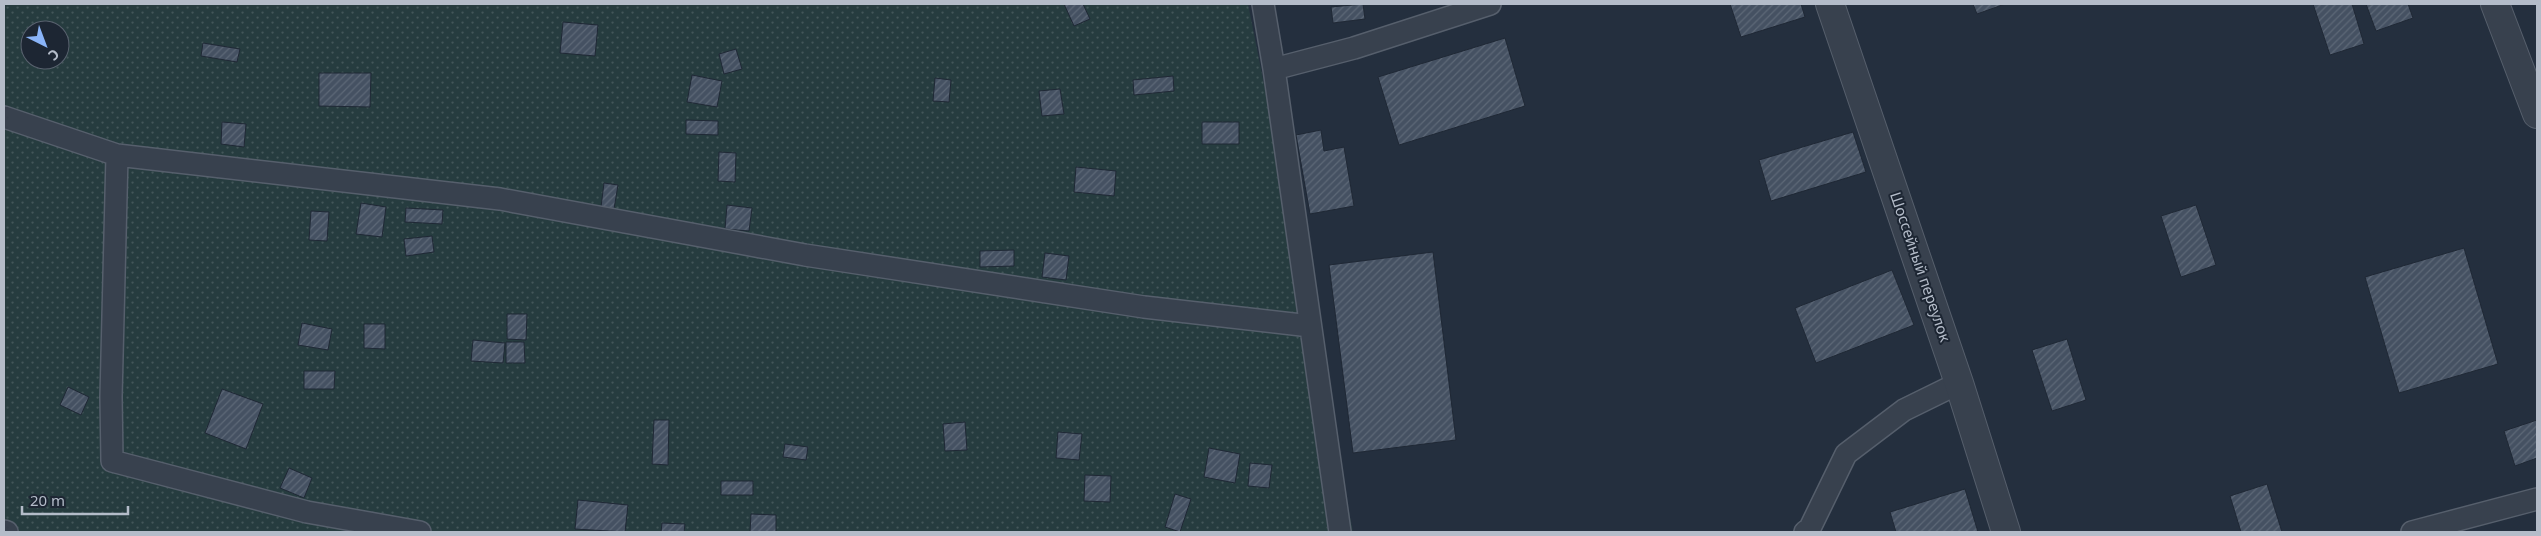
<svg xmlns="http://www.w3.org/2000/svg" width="2541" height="536" font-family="'Noto Sans',sans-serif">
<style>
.garden{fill:url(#garden-dots);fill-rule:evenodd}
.building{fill:url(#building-hatch);stroke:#1f2835}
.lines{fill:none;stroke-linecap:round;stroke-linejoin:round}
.lane-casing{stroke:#565f6c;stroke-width:24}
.street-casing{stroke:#565f6c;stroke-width:30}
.lane{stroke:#38414e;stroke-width:21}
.street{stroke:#38414e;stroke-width:28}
.labels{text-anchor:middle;stroke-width:4;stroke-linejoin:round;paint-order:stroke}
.street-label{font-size:15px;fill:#b4bcc9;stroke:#1d2633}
</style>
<defs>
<pattern id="garden-dots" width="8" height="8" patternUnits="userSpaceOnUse" patternTransform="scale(1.25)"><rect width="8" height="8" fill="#263c3f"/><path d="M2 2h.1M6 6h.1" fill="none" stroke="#435659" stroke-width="1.8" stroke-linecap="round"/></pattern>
<pattern id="building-hatch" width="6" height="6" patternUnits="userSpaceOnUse" patternTransform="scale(1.25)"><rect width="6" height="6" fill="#455162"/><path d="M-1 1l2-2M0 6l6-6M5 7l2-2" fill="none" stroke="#5d6877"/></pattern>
</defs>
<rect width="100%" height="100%" fill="#242f3e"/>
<path class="garden" d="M 4,4 L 1248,4 L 1353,532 L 4,532 ZM 30,30 L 60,30 L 60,60 L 30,60 Z"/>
<path class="building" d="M 1064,4 L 1083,4 L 1090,19 L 1074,26 Z
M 1363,4 L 1365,19 L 1333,23 L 1331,7 Z
M 1730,4 L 1801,4 L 1805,17 L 1741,37 Z
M 1973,4 L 2005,4 L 1977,14 Z
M 2313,4 L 2352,4 L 2364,44 L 2330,55 Z
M 2366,4 L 2408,4 L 2413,18 L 2376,31 Z
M 563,22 L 598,25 L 595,56 L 560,53 Z
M 1505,38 L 1525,106 L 1399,145 L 1378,77 Z
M 203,43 L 240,49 L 237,62 L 201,56 Z
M 736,49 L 742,69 L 724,74 L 719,54 Z
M 319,73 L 371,73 L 370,107 L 319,106 Z
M 692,75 L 722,81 L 717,107 L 687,102 Z
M 1173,76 L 1174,91 L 1134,95 L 1133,80 Z
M 935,78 L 951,80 L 949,102 L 933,101 Z
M 1060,89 L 1064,114 L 1042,116 L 1039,91 Z
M 686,120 L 718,121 L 718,135 L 686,134 Z
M 222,122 L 246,124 L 244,147 L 221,144 Z
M 1202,122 L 1239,122 L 1239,144 L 1202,144 Z
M 1321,130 L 1324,151 L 1344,147 L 1354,206 L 1310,214 L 1296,135 Z
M 1853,132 L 1866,172 L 1771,201 L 1759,160 Z
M 719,152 L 736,153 L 735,182 L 718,181 Z
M 1076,167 L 1116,171 L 1114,196 L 1074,192 Z
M 604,183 L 618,185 L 614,209 L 601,207 Z
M 361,203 L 386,207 L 382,237 L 356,234 Z
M 727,205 L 752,208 L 749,231 L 725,229 Z
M 2196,205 L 2216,265 L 2181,277 L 2161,216 Z
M 406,208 L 443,210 L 442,224 L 405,222 Z
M 311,211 L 329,212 L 327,241 L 309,240 Z
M 432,236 L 434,252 L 406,256 L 404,239 Z
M 2464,248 L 2498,364 L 2399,393 L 2365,277 Z
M 1014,250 L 1014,266 L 980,267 L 980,251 Z
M 1433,252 L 1456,440 L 1353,453 L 1329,265 Z
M 1045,253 L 1069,256 L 1066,280 L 1042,277 Z
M 1892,270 L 1914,325 L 1816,363 L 1795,308 Z
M 507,314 L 527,314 L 526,340 L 507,339 Z
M 302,323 L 332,329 L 328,350 L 298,345 Z
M 364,324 L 385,324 L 385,349 L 364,348 Z
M 2067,339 L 2086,400 L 2052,411 L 2032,350 Z
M 473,340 L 505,343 L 503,363 L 471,361 Z
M 506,342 L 524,342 L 525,363 L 506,363 Z
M 304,371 L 335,371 L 334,389 L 304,389 Z
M 68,387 L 89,397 L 81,415 L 60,405 Z
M 222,389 L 263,404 L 246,449 L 205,433 Z
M 654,420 L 669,420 L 668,465 L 652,464 Z
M 2537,420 L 2537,458 L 2515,466 L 2504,431 Z
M 965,422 L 967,450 L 945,451 L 943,424 Z
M 1058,432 L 1082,434 L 1079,460 L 1056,458 Z
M 785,444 L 808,447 L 806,460 L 783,457 Z
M 1209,448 L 1240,454 L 1235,483 L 1204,477 Z
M 1250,463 L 1272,465 L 1269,488 L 1248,486 Z
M 289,468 L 312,478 L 304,498 L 280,488 Z
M 1085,475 L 1111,476 L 1110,502 L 1084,501 Z
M 721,481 L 753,481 L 753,495 L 721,495 Z
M 2267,484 L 2282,532 L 2241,532 L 2230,496 Z
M 1965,489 L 1978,532 L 1896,532 L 1890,512 Z
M 1175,494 L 1191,499 L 1180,532 L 1165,527 Z
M 578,500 L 628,505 L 625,532 L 575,529 Z
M 751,514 L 776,515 L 776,532 L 788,532 L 750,532 Z
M 662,523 L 685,524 L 684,532 L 661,532 Z"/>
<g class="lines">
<defs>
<path id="lane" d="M 1263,4 L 1274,69
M 4,117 L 117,155 L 500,199 L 805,255 L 1144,307 L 1310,326
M 117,155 L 111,397 L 112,461 L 307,512 L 420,532
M 4,531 L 7,532
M 1340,532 L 1274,69 L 1354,48 L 1490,4
M 1805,532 L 1810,528 L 1846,454 L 1904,410 L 1959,383
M 2412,532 L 2537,499"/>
<path id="street" d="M 1830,4 L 1959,383 L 2006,532
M 2495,4 L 2537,114"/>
</defs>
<use href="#lane" class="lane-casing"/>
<use href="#street" class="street-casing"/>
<use href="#lane" class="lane"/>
<use href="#street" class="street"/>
</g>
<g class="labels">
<g class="street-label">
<text transform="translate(1920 267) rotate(71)" y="5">Шоссейный переулок</text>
</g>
</g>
<rect width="2541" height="536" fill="none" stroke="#b4bcc9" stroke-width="10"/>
<g transform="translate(45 45) rotate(138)"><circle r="24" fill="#1d2633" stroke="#59626f"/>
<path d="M0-4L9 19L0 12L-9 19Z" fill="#8ab4f8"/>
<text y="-8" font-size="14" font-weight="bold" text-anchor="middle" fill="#b4bcc9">С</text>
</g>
<path d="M22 506v8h106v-8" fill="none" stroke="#b4bcc9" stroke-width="2.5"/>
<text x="30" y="506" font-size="15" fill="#b4bcc9" stroke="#1d2633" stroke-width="4" paint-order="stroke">20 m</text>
</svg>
